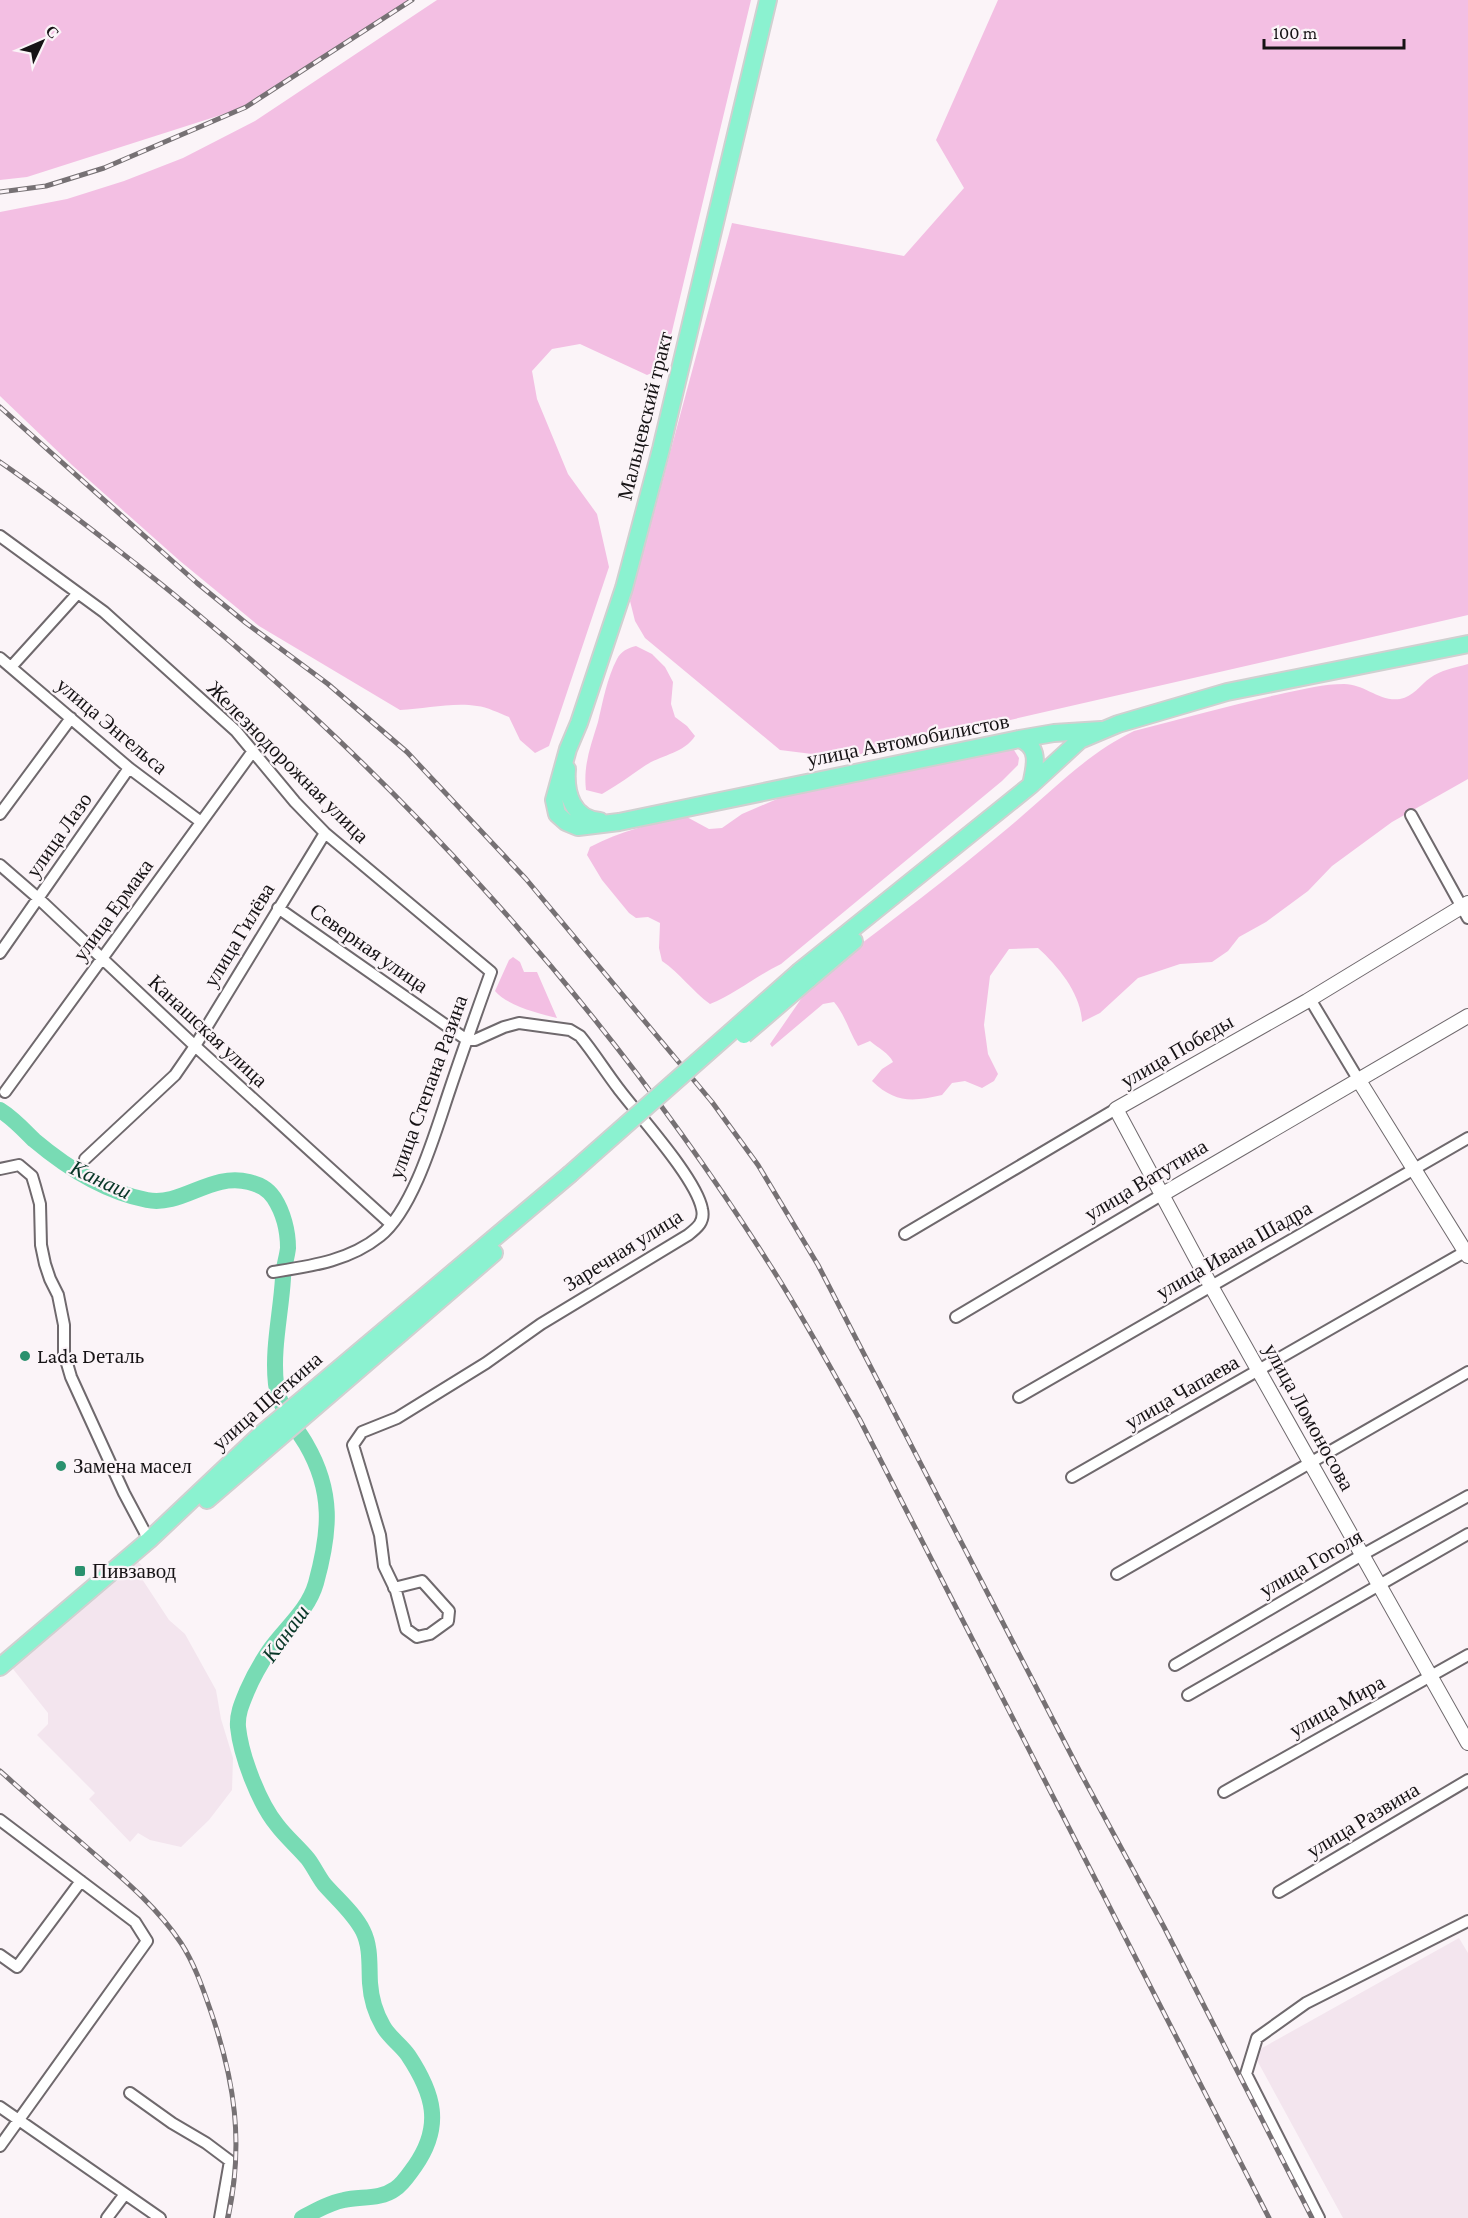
<svg xmlns="http://www.w3.org/2000/svg" width="1468" height="2218" font-family="'Crimson Pro',serif">
<style>
.built{fill:#f3e5ee}
.green{fill:#f3bfe3}
.lines{fill:none;stroke-linecap:round;stroke-linejoin:round}
.river{stroke:#78dbb4;stroke-width:16}
.minor-casing{stroke:#6f696d;stroke-width:14}
.tertiary-casing{stroke:#6f696d;stroke-width:16}
.primary-casing{stroke:#d0d0d0;stroke-width:20}
.minor{stroke:#fff;stroke-width:10}
.tertiary{stroke:#fff;stroke-width:14}
.primary{stroke:#8bf2d0;stroke-width:16}
.rail-casing{stroke:#767174;stroke-width:5}
.rail{stroke:#fbf4f8;stroke-width:3;stroke-dasharray:9;stroke-linecap:butt}
.primary-bridge-casing{stroke:#d0d0d0;stroke-width:20;stroke-linecap:butt}
.primary-bridge{stroke:#8bf2d0;stroke-width:16}
.poi-dot{fill:#2a916e;stroke:#fbf4f8;stroke-width:2}
.labels{text-anchor:middle;stroke-width:4.5;stroke-linejoin:round;paint-order:stroke}
.street-label{font-size:21px;fill:#161315;stroke:#fbf4f8}
.poi-label{font-size:21px;fill:#161315;stroke:#fbf4f8;text-anchor:start}
.water-label{font-size:22px;font-style:italic;fill:#083627;stroke:#fbf4f8}
</style>
<rect width="100%" height="100%" fill="#fbf4f8"/>
<path class="built" d="M 136,1559 L 148,1573 L 142,1579 L 169,1620 L 185,1634 L 216,1690 L 221,1719 L 233,1758 L 232,1790 L 209,1820 L 181,1847 L 150,1840 L 138,1833 L 130,1842 L 89,1799 L 95,1793 L 37,1735 L 48,1724 L 48,1713 L 13,1669 L 16,1663 Z
M 1459,1938 L 1468,1953 L 1468,2218 L 1343,2218 L 1253,2053 Z"/>
<path class="green" d="M 0,0 L 412,0 L 246,107 L 27,177 L 0,180 Z
M 437,0 L 751,0 L 668,348 L 661,369 L 647,375 L 580,344 L 552,349 L 532,371 L 537,399 L 568,474 L 597,514 L 609,567 L 549,746 L 535,753 L 520,740 L 509,717 C 499,713 487,707 477,706 C 453,702 425,709 400,710 L 259,626 L 180,561 L 72,465 L 0,396 L 0,212 L 67,199 L 124,181 L 183,158 L 255,121 Z
M 998,0 L 1468,0 L 1468,615 L 844,758 L 780,750 L 645,638 L 635,621 L 630,601 L 732,223 L 904,256 L 964,188 L 936,140 Z
M 636,646 L 652,654 L 665,667 L 673,682 L 671,704 L 675,717 L 687,726 L 695,736 C 684,753 662,755 646,765 C 631,775 618,785 602,794 L 586,790 C 583,765 591,745 598,722 C 603,701 607,678 617,659 C 621,651 628,648 636,646 Z
M 1468,664 L 1468,779 L 1392,822 L 1332,866 L 1308,891 L 1266,922 L 1239,937 L 1228,951 L 1212,962 L 1180,964 L 1138,978 L 1100,1013 L 1082,1022 C 1081,994 1059,967 1038,948 L 1009,949 L 990,976 L 984,1025 L 988,1054 L 998,1074 L 994,1081 L 982,1088 L 965,1081 L 952,1083 L 942,1095 C 912,1102 895,1103 872,1081 L 882,1069 L 893,1062 C 889,1053 878,1048 870,1041 L 858,1046 C 849,1031 845,1015 834,1002 L 823,1004 L 772,1047 L 770,1044 L 810,986 L 832,966 C 891,921 951,876 1008,828 C 1049,794 1086,754 1134,731 C 1185,718 1234,704 1285,693 C 1304,689 1324,684 1344,684 C 1365,684 1379,702 1400,699 C 1413,697 1420,685 1430,678 C 1441,670 1454,668 1468,664 Z
M 1007,747 L 1014,750 L 1019,758 L 1018,765 L 1002,781 L 781,964 C 756,976 735,994 710,1004 C 692,991 680,973 662,961 L 659,948 L 660,923 L 648,917 L 636,918 L 629,913 L 602,880 L 587,855 L 590,847 C 620,831 652,824 685,816 L 709,829 L 722,828 L 742,814 L 784,796 Z
M 513,957 L 520,962 L 524,972 L 537,972 L 557,1018 C 539,1014 506,1005 495,991 L 509,960 Z"/>
<g class="lines">
<path class="river" d="M 0,1110 C 13,1118 23,1129 34,1140 C 66,1167 105,1192 147,1200 C 182,1207 211,1172 249,1182 C 260,1185 267,1188 274,1198 C 283,1212 288,1231 288,1248 C 287,1258 283,1268 283,1278 C 281,1313 272,1349 276,1384 C 279,1408 294,1424 306,1444 C 334,1492 330,1532 316,1583 C 308,1611 285,1628 269,1651 C 261,1663 253,1677 247,1691 C 242,1703 237,1714 238,1727 C 241,1756 259,1803 277,1825 C 286,1837 298,1847 308,1859 C 314,1867 318,1876 324,1884 C 337,1899 354,1913 363,1931 C 371,1947 369,1966 370,1983 C 371,1998 376,2014 383,2026 C 389,2037 401,2045 408,2055 C 434,2094 443,2126 415,2166 C 409,2174 403,2184 395,2189 C 380,2200 360,2196 344,2200 C 329,2203 315,2211 302,2218"/>
<defs>
<path id="minor" d="M 0,536 L 104,612 L 236,731 L 295,802 L 325,833 L 491,972 C 477,1011 463,1050 450,1089 C 436,1130 414,1209 380,1236 C 349,1261 311,1266 273,1272
M 0,658 L 129,768 L 201,822
M 11,667 L 78,593
M 0,814 L 71,718
M 1411,815 L 1468,918
M 0,865 L 38,898 L 195,1046 L 391,1224
M 278,908 L 467,1040 L 475,1040 L 504,1027 L 519,1023 L 570,1030 L 580,1036 C 594,1053 605,1071 618,1088 C 639,1116 696,1178 702,1209 C 705,1222 697,1228 688,1235 L 541,1324 L 486,1363 L 397,1418 L 362,1432 L 353,1445 L 380,1535 L 384,1566 L 396,1591 L 406,1629 L 417,1637 L 430,1634 L 448,1621 L 449,1611 L 422,1581 L 394,1588
M 0,953 L 129,768
M 1310,999 L 1358,1079
M 5,1092 L 253,751
M 85,1159 L 175,1075 L 195,1046 L 325,833
M 0,1169 L 19,1165 L 32,1176 L 35,1186 L 40,1204 L 41,1245 L 45,1264 L 50,1279 L 58,1295 L 64,1325 L 64,1353 L 71,1377 L 124,1493 L 149,1540
M 905,1234 L 1116,1109
M 956,1317 L 1163,1194
M 1019,1397 L 1468,1138
M 1072,1477 L 1468,1250
M 1117,1574 L 1468,1372
M 1175,1665 L 1362,1555 L 1468,1496
M 1188,1695 L 1468,1534
M 1224,1792 L 1468,1655
M 0,1820 L 135,1922 L 147,1941 L 0,2146
M 1279,1892 L 1468,1780
M 0,1955 L 17,1967 L 81,1881
M 130,2093 L 172,2123 L 206,2143 L 230,2161 L 220,2218
M 0,2107 L 160,2218
M 107,2218 L 125,2194
M 1319,2218 L 1246,2074 L 1257,2038 L 1306,2003 L 1468,1921"/>
<path id="tertiary" d="M 1468,903 L 1307,1001 L 1116,1109 L 1211,1286 L 1468,1743
M 1358,1079 L 1468,1256
M 1163,1194 L 1468,1016"/>
<path id="primary" d="M 768,0 L 661,449 L 624,588 L 579,723 L 568,749 L 554,800 L 557,814 L 566,822 L 578,827 L 619,822 L 1019,739 L 1054,733 L 1101,730
M 1019,739 C 1041,746 1035,767 1031,785
M 567,769 C 565,794 573,819 600,821
M 800,971 L 1031,785 L 1080,740 L 1118,724 L 1227,692 L 1468,644
M 808,980 L 854,941
M 207,1500 L 494,1253
M 0,1667 L 149,1540 L 259,1436 L 569,1175"/>
</defs>
<use href="#minor" class="minor-casing"/>
<use href="#tertiary" class="tertiary-casing"/>
<use href="#primary" class="primary-casing"/>
<use href="#minor" class="minor"/>
<use href="#tertiary" class="tertiary"/>
<use href="#primary" class="primary"/>
<defs>
<path id="rail" d="M 0,192 L 46,186 L 104,168 L 246,107 L 412,0
M 0,407 L 197,583 L 246,623 L 328,684 L 407,752 L 526,879 L 712,1102 L 758,1165 L 818,1265 L 1079,1770 L 1164,1927 L 1312,2218
M 0,462 C 47,494 91,529 136,564 C 383,759 599,996 768,1262 C 801,1313 830,1367 860,1420 L 1269,2218
M 0,1771 C 25,1793 50,1816 75,1837 C 112,1870 153,1901 181,1943 C 194,1963 202,1986 210,2009 C 235,2081 244,2143 228,2218"/>
</defs>
<use href="#rail" class="rail-casing"/>
<use href="#rail" class="rail"/>
<defs>
<path id="primary-bridge" d="M 744,1035 L 808,980
M 569,1175 L 800,971"/>
</defs>
<use href="#primary-bridge" class="primary-bridge-casing"/>
<use href="#primary-bridge" class="primary-bridge"/>
</g>
<g class="poi-dot">
<circle cx="25" cy="1356" r="6"/>
<circle cx="61" cy="1466" r="6"/>
<rect x="74" y="1565" width="12" height="12" rx="3"/>
</g>
<g class="labels">
<g class="street-label">
<text transform="translate(645 416) rotate(-76)" y="7">Мальцевский тракт</text>
<text transform="translate(112 726) rotate(40)" y="7">улица Энгельса</text>
<text transform="translate(908 740) rotate(-11)" y="7">улица Автомобилистов</text>
<text transform="translate(288 762) rotate(45)" y="7">Железнодорожная улица</text>
<text transform="translate(59 835) rotate(-55)" y="7">улица Лазо</text>
<text transform="translate(113 910) rotate(-54)" y="7">улица Ермака</text>
<text transform="translate(239 935) rotate(-59)" y="7">улица Гилёва</text>
<text transform="translate(369 948) rotate(35)" y="7">Северная улица</text>
<text transform="translate(208 1031) rotate(43)" y="7">Канашская улица</text>
<text transform="translate(1177 1051) rotate(-30)" y="7">улица Победы</text>
<text transform="translate(428 1087) rotate(-70)" y="7">улица Степана Разина</text>
<text transform="translate(1146 1180) rotate(-31)" y="7">улица Ватутина</text>
<text transform="translate(623 1250) rotate(-32)" y="7">Заречная улица</text>
<text transform="translate(1234 1250) rotate(-30)" y="7">улица Ивана Шадра</text>
<text transform="translate(1182 1392) rotate(-30)" y="7">улица Чапаева</text>
<text transform="translate(267 1401) rotate(-41)" y="7">улица Щеткина</text>
<text transform="translate(1309 1417) rotate(61)" y="7">улица Ломоносова</text>
<text transform="translate(1311 1563) rotate(-30)" y="7">улица Гоголя</text>
<text transform="translate(1337 1706) rotate(-29)" y="7">улица Мира</text>
<text transform="translate(1363 1820) rotate(-31)" y="7">улица Развина</text>
</g>
<g class="poi-label">
<text x="37" y="1363">Lada Dеталь</text>
<text x="73" y="1473">Замена масел</text>
<text x="92" y="1578">Пивзавод</text>
</g>
<g class="water-label">
<text transform="translate(101 1179) rotate(25)" y="8">Канаш</text>
<text transform="translate(285 1633) rotate(-54)" y="8">Канаш</text>
</g>
</g>
<g transform="translate(42 42) rotate(46)" stroke="#fbf4f8" stroke-width="4.5" paint-order="stroke">
<path d="M0-4.5L10 22L0 15L-10 22Z" fill="#161315"/>
<text y="-9" font-size="16" font-weight="bold" text-anchor="middle" fill="#161315">С</text>
</g>
<path d="M1264 39v9h140v-9" fill="none" stroke="#161315" stroke-width="3"/>
<text x="1273" y="39" font-size="18" fill="#161315" stroke="#fbf4f8" stroke-width="4.5" paint-order="stroke">100 m</text>
</svg>
